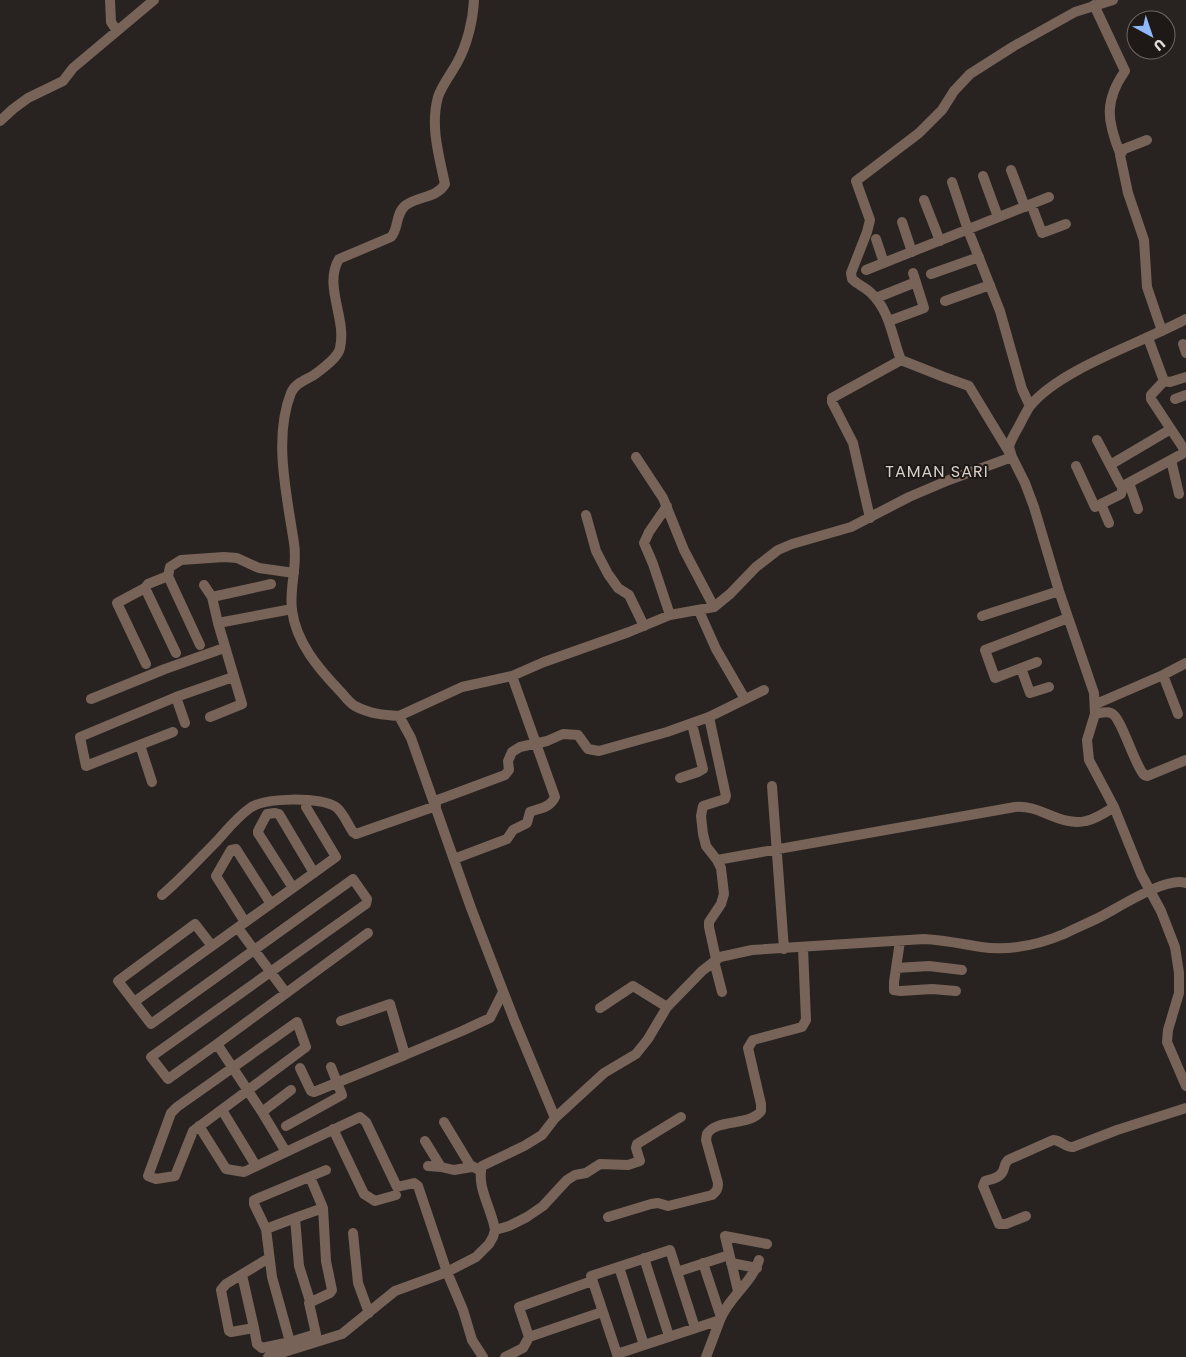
<svg xmlns="http://www.w3.org/2000/svg" width="1186" height="1357" font-family="Poppins,sans-serif">
<style>
.lines{fill:none;stroke-linecap:round;stroke-linejoin:round}
.minor{stroke:#776357;stroke-width:10}
.labels{text-anchor:middle;stroke-width:4;stroke-linejoin:round;paint-order:stroke}
.quarter-label{font-size:16px;letter-spacing:1px;fill:#d7d0cb;stroke:#1e1916}
</style>
<rect width="100%" height="100%" fill="#282320"/>
<g class="lines">
<path class="minor" d="M 110,0 L 111,22 L 117,31
M 474,0 C 473,21 467,45 457,63 C 451,74 442,85 438,97 C 430,126 439,156 445,184 C 437,198 418,196 406,205 C 395,213 399,229 391,237 L 339,259 C 323,286 347,318 340,348 C 338,358 322,369 314,375 C 306,380 295,383 291,393 C 273,438 287,496 294,543 C 298,566 289,587 292,610 C 296,642 318,668 339,690 C 344,695 349,703 355,706 C 370,714 384,715 399,716 L 411,738 L 471,908 L 515,1022 L 555,1118
M 1094,5 L 1125,71 C 1104,101 1107,121 1120,153
M 0,121 L 13,109 L 28,98 L 63,81 L 73,68 L 154,0
M 1147,140 L 1124,149 L 1120,155 L 1128,193 L 1144,240 L 1147,287 L 1162,331
M 1011,170 L 1025,207
M 983,176 L 998,217
M 952,182 L 968,230 L 1000,311 L 1022,389 L 1030,406
M 924,200 L 940,241
M 1031,204 L 1042,233 L 1066,224
M 902,222 L 912,252
M 876,239 L 884,263
M 866,270 L 1049,197
M 931,274 L 979,257
M 876,298 L 916,282
M 945,301 L 990,285
M 1186,319 C 1142,343 1061,368 1030,406 C 1026,412 1022,420 1019,426 C 1015,433 1011,439 1009,447 L 1012,457 L 1025,483 L 1034,507 L 1059,591 L 1094,693 L 1095,714 L 1087,740 L 1089,760 L 1114,807 L 1141,874 L 1161,911 L 1175,947 L 1179,973 L 1179,993 L 1168,1030 L 1167,1042 L 1186,1086
M 889,321 L 924,308 L 913,273
M 1148,338 L 1164,381 L 1170,382 L 1186,377
M 1183,344 L 1186,353
M 1175,399 L 1186,395
M 1097,440 L 1120,484 L 1123,486 L 1182,454 L 1184,449 L 1151,399 L 1151,395 L 1164,381
M 636,457 L 663,498 L 684,550 L 714,607
M 1171,460 L 1179,494
M 1110,465 L 1171,429
M 1076,466 L 1095,507 L 1121,494 L 1123,486
M 1129,483 L 1138,509
M 1101,504 L 1109,523
M 667,506 L 649,532 L 644,543 L 653,564 L 670,615
M 586,515 L 596,551 L 608,574 L 618,588 L 629,595 L 644,626
M 870,518 L 853,443 L 832,402 L 832,398 L 901,360
M 168,576 L 148,584 L 145,588 L 176,653
M 204,585 L 212,597 L 218,623 L 292,609
M 145,588 L 117,603 L 146,664
M 212,597 L 271,584
M 699,611 L 716,649 L 745,699
M 982,616 L 1059,591
M 200,645 L 168,576 L 170,567 L 181,560 L 224,557 L 237,558 L 259,568 L 294,573
M 1037,662 L 995,678 L 985,650 L 1068,618
M 1021,668 L 1030,693 L 1049,687
M 1163,675 L 1178,714
M 91,699 L 165,669 L 224,648
M 1096,704 L 1163,675 L 1186,663
M 1095,714 C 1100,713 1106,711 1111,713 C 1121,716 1134,764 1144,775 L 1147,776 L 1186,760
M 399,716 L 462,687 L 512,676 L 544,662 L 629,632 L 670,615 L 714,607 L 730,594 L 756,567 L 778,550 L 792,544 L 851,527 L 909,497 L 949,480 L 1012,457 L 969,386 L 944,377 L 901,360 C 892,337 890,311 871,293 C 865,287 858,285 852,279 L 851,273 L 867,232 L 870,220 L 856,181 L 919,133 L 942,110 L 954,91 L 970,74 L 1014,46 L 1075,12 L 1113,0
M 210,717 L 242,704 L 218,623
M 709,717 L 764,690
M 185,723 L 176,697 L 233,677
M 173,732 L 86,766 L 80,737 L 176,697
M 140,745 L 152,782
M 680,778 L 698,772 L 703,769 L 692,724
M 772,786 L 784,949
M 435,801 L 505,775 L 509,770 L 508,761 L 512,752 L 520,747 L 547,741 L 563,734 L 578,735 L 588,749 L 599,751 L 667,732 L 709,717 L 726,796 L 725,799 L 703,806 L 701,816 L 703,834 L 706,846 L 717,860 L 721,868 L 724,894 L 721,904 L 709,922 L 709,927 L 716,959
M 454,859 L 507,839 L 513,830 L 527,823 L 530,812 C 540,808 550,808 555,797 L 512,676
M 717,860 L 1015,807 C 1040,804 1060,827 1086,821 C 1096,819 1106,812 1114,807
M 293,888 L 258,833 L 258,831 L 267,814 L 275,813 L 279,814 L 314,873
M 162,895 C 182,878 199,859 217,841 C 227,830 237,817 250,808 C 266,797 319,797 336,807 C 343,812 348,825 353,832 L 356,834 L 436,806
M 245,922 L 216,876 L 231,850 L 236,849 L 271,904
M 238,928 L 286,993
M 368,933 L 217,1044 L 262,1112 L 286,1152 L 360,1117 L 366,1122 L 397,1187 L 414,1183 L 418,1186 L 447,1272 L 463,1310 L 472,1340 L 483,1357
M 900,941 L 894,982 L 894,990 L 901,991 L 932,989 L 956,991
M 212,946 L 195,924 L 118,981 L 151,1024 L 353,879 L 367,899 L 366,904 L 151,1057 L 168,1079 L 217,1044
M 714,961 L 722,992
M 896,968 L 929,966 L 962,970
M 134,1002 L 336,857 L 306,807
M 600,1008 L 633,986 L 667,1007
M 341,1021 L 390,1004 L 405,1055 L 462,1031 L 490,1018 L 503,992
M 297,1022 L 306,1047 L 193,1131 L 175,1176 L 156,1179 L 148,1176 L 171,1113 L 177,1107 Z
M 300,1068 L 311,1091 L 314,1092 L 405,1055
M 222,1110 L 256,1166
M 262,1112 L 291,1090
M 444,1122 L 470,1165 L 481,1171
M 199,1126 L 226,1169 L 244,1172 L 286,1152
M 286,1126 L 342,1095 L 331,1067
M 333,1129 L 364,1194 L 375,1201 L 396,1195
M 425,1141 L 441,1167 L 454,1170 L 472,1167
M 428,1166 L 441,1167
M 1026,1216 L 1006,1224 L 999,1224 L 983,1186 L 985,1181 C 992,1179 1000,1178 1003,1171 C 1005,1167 1004,1164 1008,1160 L 1053,1140 C 1061,1140 1066,1148 1073,1147 L 1117,1130 L 1186,1108
M 608,1217 L 651,1204 L 658,1203 L 668,1206 L 712,1195 C 717,1191 718,1189 718,1183 L 706,1140 L 707,1134 C 717,1118 749,1127 761,1111 L 761,1104 L 748,1048 L 753,1040 L 802,1027 L 806,1020 L 803,948
M 266,1229 L 295,1218
M 495,1230 L 509,1226 L 527,1217 L 543,1206 L 567,1180 L 575,1175 L 586,1173 L 600,1164 L 628,1165 L 640,1161 L 636,1148 L 637,1144 L 681,1117
M 353,1233 L 358,1283 L 369,1313
M 269,1258 L 226,1284 L 221,1290 L 229,1331 L 231,1332 L 254,1328 L 257,1344 L 262,1348 L 290,1342 L 272,1277 L 266,1229 L 254,1204 L 254,1200 L 326,1170
M 644,1258 L 669,1336
M 703,1263 L 721,1317
M 731,1263 L 757,1268
M 619,1267 L 644,1345
M 677,1272 L 729,1255
M 242,1275 L 254,1328
M 738,1291 L 725,1236 L 767,1244
M 310,1301 L 299,1266 L 295,1218 L 323,1208
M 720,1320 C 728,1298 752,1283 759,1260
M 529,1337 L 519,1307 L 592,1281
M 291,1347 L 290,1342 L 316,1334 L 309,1303 L 330,1293 L 332,1290 L 326,1261 L 323,1208 L 310,1177
M 617,1354 L 720,1320 L 706,1357
M 268,1357 L 342,1334 L 395,1291 L 447,1272 L 476,1257 L 489,1244 L 493,1237 L 495,1230 C 492,1209 476,1187 482,1166 L 524,1146 L 542,1135 L 555,1118 L 604,1073 L 636,1054 L 648,1039 L 667,1007 L 702,971 L 720,957 L 752,950 L 924,939 C 944,940 962,944 981,947 C 1010,951 1038,945 1064,934 C 1076,928 1088,923 1100,917 C 1118,908 1166,876 1186,883
M 505,1357 L 523,1348 L 529,1337 L 602,1312
M 618,1357 L 591,1276 L 670,1250 L 695,1328"/>
</g>
<g class="labels">
<g class="quarter-label">
<text x="937" y="477">TAMAN SARI</text>
</g>
</g>
<g transform="translate(1151 35) rotate(140)"><circle r="24" fill="#1e1916" stroke="#6c6764"/>
<path d="M0-4L9 19L0 12L-9 19Z" fill="#8fb8fd"/>
<text y="-8" font-size="14" font-weight="bold" text-anchor="middle" fill="#e0dcda">U</text>
</g>
</svg>
